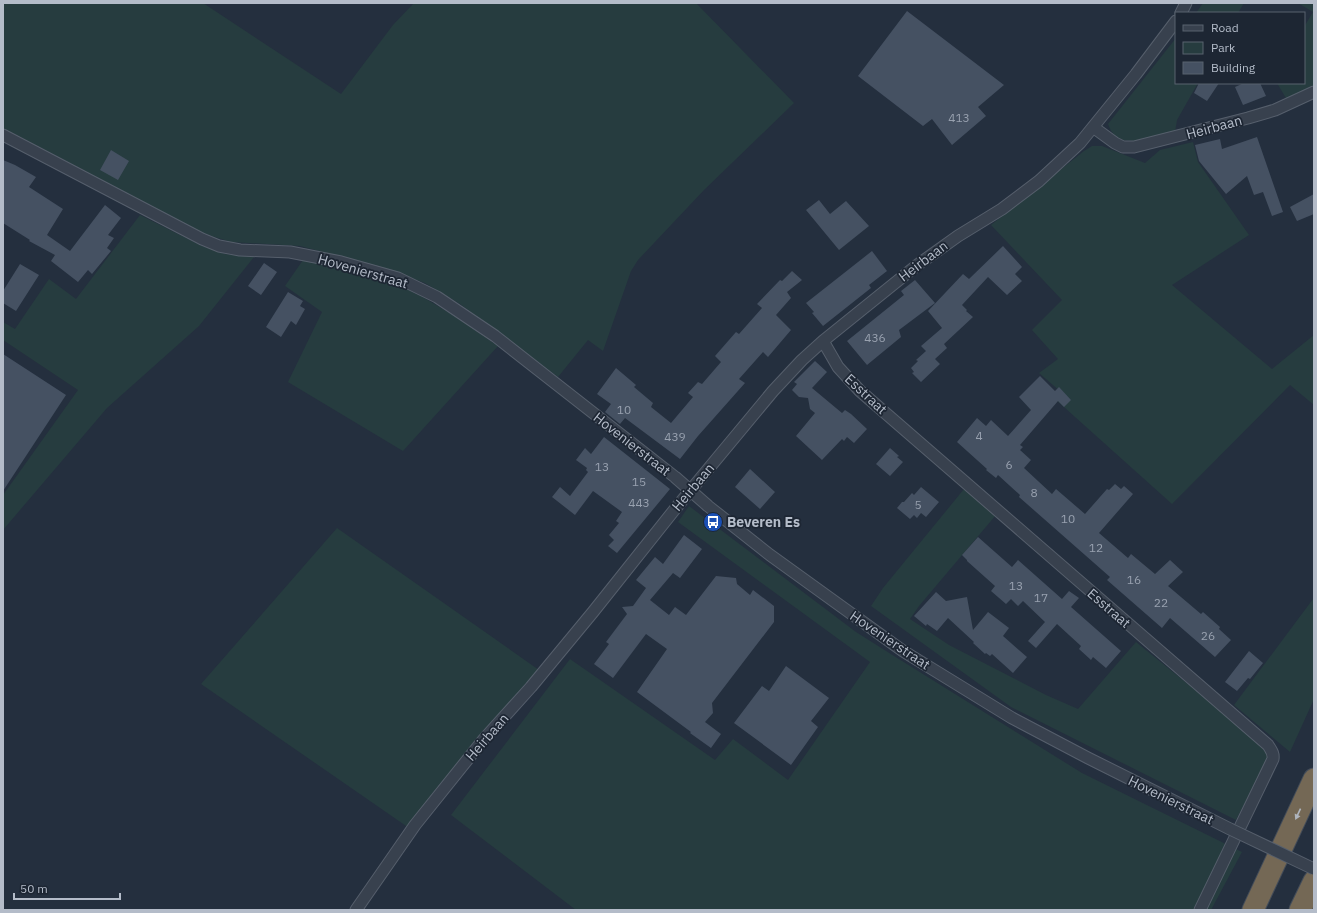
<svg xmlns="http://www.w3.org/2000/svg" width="1317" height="913" font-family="'IBM Plex Sans',sans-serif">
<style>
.green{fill:#263c3f}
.building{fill:#455162}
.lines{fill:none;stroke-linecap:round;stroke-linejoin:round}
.street-casing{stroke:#565f6c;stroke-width:13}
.highway-casing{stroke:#434c59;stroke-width:23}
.street{stroke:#38414e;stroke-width:11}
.highway{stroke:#746855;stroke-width:21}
.street-bridge-casing{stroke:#565f6c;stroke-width:13;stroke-linecap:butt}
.street-bridge{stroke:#38414e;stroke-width:11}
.oneway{fill:#aeb4bd}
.labels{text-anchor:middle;stroke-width:3.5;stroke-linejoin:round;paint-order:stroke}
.number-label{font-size:12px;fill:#98a1af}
.street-label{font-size:14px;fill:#b4bcc9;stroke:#1d2633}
.poi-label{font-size:14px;font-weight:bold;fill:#b4bcc9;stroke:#1d2633;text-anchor:start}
</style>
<rect width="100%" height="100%" fill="#242f3e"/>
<path class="green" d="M 3,3 L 203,3 L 341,94 L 393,25 L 414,3 L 696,3 L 794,103 L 704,190 L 638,260 L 631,271 L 603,351 L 588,340 L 558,377 L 460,304 L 425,283 L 383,268 L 300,246 L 231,242 L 205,234 L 3,128 Z
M 1203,3 L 1244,3 L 1238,13 L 1196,13 Z
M 1298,3 L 1314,3 L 1314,88 L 1287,100 L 1277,83 L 1304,83 L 1304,27 L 1313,12 Z
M 1176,38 L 1176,83 L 1198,83 L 1177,120 L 1175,132 C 1159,136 1123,150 1112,132 C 1110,130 1109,126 1108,124 Z
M 1193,142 L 1198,162 L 1249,235 L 1172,285 L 1272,369 L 1314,335 L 1314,405 L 1290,385 L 1172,504 L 1055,399 L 1061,392 L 1039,373 L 1058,359 L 1032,330 L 1062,300 L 991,225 L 1084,151 L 1092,146 L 1102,146 L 1145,163 L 1160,150 Z
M 140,215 L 202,246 L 225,254 L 254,257 L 199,326 L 107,408 L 3,530 L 3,495 L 78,390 L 3,340 L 3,322 L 15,329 L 49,279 L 76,299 Z
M 303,260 L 396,284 L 421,296 L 453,315 L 498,346 L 403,451 L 288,382 L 322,312 L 285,286 Z
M 964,489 L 996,515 L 919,606 L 910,619 L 949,645 L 1046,695 L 1078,709 L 1136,642 L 1268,749 L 1271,754 L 1236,820 L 1011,707 L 871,606 L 883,588 Z
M 689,506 L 856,632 L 894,656 L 1082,773 L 1242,852 L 1211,910 L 576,910 L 451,815 L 570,659 L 715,760 L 733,739 L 788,780 L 870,662 L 678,522 Z
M 337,528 L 539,670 L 409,828 L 201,684 Z
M 1313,599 L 1314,600 L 1314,699 L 1290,752 L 1234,705 Z"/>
<path class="building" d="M 907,11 L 1004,85 L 978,107 L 986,116 L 952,145 L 932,119 L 923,126 L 858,76 Z
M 1199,83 L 1219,83 L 1207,101 L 1194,93 Z
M 1244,83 L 1260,83 L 1266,96 L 1243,105 L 1235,87 Z
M 1257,137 L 1283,212 L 1272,216 L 1263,192 L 1254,195 L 1247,176 L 1226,194 L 1199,161 L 1195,145 L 1220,139 L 1222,149 Z
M 111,150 L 129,161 L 118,180 L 100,170 Z
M 3,160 L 15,165 L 36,177 L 29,187 L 63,209 L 47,235 L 70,251 L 105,205 L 121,218 L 108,235 L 114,238 L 107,248 L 111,251 L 92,274 L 88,270 L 78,282 L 51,261 L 55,255 L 29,241 L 30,240 L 3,223 Z
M 1314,194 L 1314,214 L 1297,221 L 1290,207 Z
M 819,200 L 830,214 L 846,201 L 869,226 L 839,250 L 806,210 Z
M 1003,246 L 1022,267 L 1015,274 L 1022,281 L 1007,295 L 988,277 L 962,305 L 967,310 L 966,311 L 973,317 L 944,344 L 947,348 L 935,359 L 940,364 L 921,382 L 912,373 L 914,372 L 911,368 L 918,361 L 916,360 L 926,351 L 921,346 L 942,328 L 928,311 L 963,274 L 969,279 Z
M 872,251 L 887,271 L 869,285 L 871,288 L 823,326 L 812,313 L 814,312 L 806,303 Z
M 264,263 L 277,272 L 261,295 L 248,286 Z
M 20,264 L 39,275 L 16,311 L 3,303 L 3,291 Z
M 792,271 L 802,280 L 787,292 L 791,298 L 776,315 L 791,330 L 768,357 L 763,352 L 739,379 L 745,383 L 698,436 L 680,459 L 625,418 L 620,424 L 605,412 L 611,404 L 597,394 L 616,368 L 636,385 L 634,387 L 653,403 L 651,407 L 671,423 L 693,397 L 688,393 L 698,382 L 702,384 L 721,362 L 715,356 L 736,332 L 739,334 L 762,308 L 757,304 L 780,280 L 782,281 Z
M 915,280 L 935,303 L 899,330 L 901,337 L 867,365 L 847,341 L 904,295 L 901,291 Z
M 288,292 L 303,301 L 300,306 L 305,309 L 296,325 L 291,321 L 281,337 L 266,327 Z
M 3,354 L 66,395 L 3,491 Z
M 815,361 L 827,372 L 812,388 L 842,413 L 845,410 L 851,414 L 867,429 L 854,443 L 847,437 L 844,441 L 842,439 L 822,460 L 796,436 L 815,413 L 810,409 L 808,398 L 799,397 L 792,390 L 797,384 L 794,382 Z
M 1040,376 L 1055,391 L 1059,387 L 1071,400 L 1064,407 L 1058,401 L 1020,445 L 1023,447 L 1020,450 L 1031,460 L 1024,468 L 1052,494 L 1056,489 L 1085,514 L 1107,489 L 1109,490 L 1115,484 L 1121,489 L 1124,486 L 1133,494 L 1099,533 L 1128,558 L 1131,554 L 1155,574 L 1170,560 L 1183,572 L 1168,586 L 1201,614 L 1203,612 L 1220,627 L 1219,629 L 1231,640 L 1215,657 L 1170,618 L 1162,628 L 1107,580 L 1110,577 L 1019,497 L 1020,495 L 998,475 L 996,478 L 986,470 L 987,469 L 957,442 L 977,418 L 986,426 L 991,420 L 1008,436 L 1031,410 L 1019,397 Z
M 604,437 L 670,489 L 617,553 L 608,546 L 614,540 L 609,535 L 619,523 L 616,521 L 622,512 L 593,491 L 575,515 L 552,497 L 560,487 L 570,496 L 588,472 L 586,470 L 587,468 L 576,460 L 585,448 L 591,454 Z
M 890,448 L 899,456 L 897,457 L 903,462 L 890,476 L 876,464 Z
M 750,469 L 775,492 L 760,509 L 735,487 Z
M 921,487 L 939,502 L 926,517 L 921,513 L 917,518 L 914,515 L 910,519 L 897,508 L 902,502 L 904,502 L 912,493 L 914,495 Z
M 684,535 L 702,549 L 680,578 L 673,573 L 650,600 L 669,615 L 675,607 L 686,615 L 716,576 L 736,578 L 737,584 L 750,595 L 753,590 L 774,606 L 774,622 L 712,703 L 713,713 L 705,722 L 721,734 L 711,748 L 690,733 L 691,732 L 637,692 L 667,649 L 646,634 L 613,678 L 594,664 L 609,644 L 606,642 L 627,614 L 622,607 L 633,606 L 646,588 L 636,580 L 655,557 L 663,564 Z
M 978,537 L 1012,567 L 1018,560 L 1062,599 L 1069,591 L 1079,598 L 1071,607 L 1121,651 L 1106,668 L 1093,657 L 1091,660 L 1079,649 L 1081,646 L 1057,624 L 1036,648 L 1028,641 L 1045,622 L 1023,601 L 1018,606 L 1011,599 L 1006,604 L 991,591 L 995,586 L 967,561 L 967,560 L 962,555 Z
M 936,592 L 946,601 L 967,597 L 973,630 L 988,612 L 1009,628 L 1003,636 L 1027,657 L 1013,673 L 992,654 L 990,656 L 986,653 L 985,654 L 973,643 L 974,642 L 948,618 L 937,631 L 927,624 L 926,626 L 914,616 Z
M 1249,651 L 1263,663 L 1250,679 L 1248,678 L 1237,691 L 1225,682 Z
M 786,666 L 829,698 L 811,721 L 818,727 L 791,765 L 734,723 L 762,686 L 769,691 Z"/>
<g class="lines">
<defs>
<path id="street" d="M 1181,13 L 1186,3
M 1093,127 L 1115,143 L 1123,147 L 1134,147 L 1248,118 L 1275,110 L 1314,92
M 3,135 L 202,239 L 219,246 L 240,250 L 290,252 L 341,262 L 398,278 L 437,297 L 495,336 L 675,477 L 708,506 L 770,555 L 903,651 L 1012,718 L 1088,758 L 1230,829
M 823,341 L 838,367 L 860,391 L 1268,745 C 1271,750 1274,753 1273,759 L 1200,910
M 356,910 L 415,825 L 484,739 L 531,687 L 593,612 L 675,509 L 773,391 L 802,360 L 823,341 L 916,266 L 958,236 L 1002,209 L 1039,181 L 1080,143 L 1136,74 L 1176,21"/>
<path id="highway" d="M 1253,910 L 1314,779
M 1300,910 L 1314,881"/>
</defs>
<use href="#street" class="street-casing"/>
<use href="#highway" class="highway-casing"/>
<use href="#street" class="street"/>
<use href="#highway" class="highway"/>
<defs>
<path id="street-bridge" d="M 1230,829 L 1314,869"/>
</defs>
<use href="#street-bridge" class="street-bridge-casing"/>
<use href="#street-bridge" class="street-bridge"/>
</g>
<defs><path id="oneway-solid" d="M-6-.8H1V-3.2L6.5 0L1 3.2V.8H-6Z"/></defs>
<use class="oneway" href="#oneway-solid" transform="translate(1298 814) rotate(115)"/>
<defs>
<symbol id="bus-disc" viewBox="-11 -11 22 22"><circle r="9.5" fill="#1a4fb4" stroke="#1d2633"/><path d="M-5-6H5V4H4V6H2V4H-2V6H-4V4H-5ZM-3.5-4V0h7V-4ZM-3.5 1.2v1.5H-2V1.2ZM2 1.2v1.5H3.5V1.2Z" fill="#fff"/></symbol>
</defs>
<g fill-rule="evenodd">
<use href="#bus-disc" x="702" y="511" width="22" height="22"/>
</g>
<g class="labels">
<g class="number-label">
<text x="959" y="122">413</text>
<text x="875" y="342">436</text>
<text x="624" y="414">10</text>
<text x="979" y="440">4</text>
<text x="675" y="441">439</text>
<text x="1009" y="469">6</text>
<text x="602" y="471">13</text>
<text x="639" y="486">15</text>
<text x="1034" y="497">8</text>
<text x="639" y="507">443</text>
<text x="918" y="509">5</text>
<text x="1068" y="523">10</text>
<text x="1096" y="552">12</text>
<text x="1134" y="584">16</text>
<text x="1016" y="590">13</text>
<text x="1041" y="602">17</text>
<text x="1161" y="607">22</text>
<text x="1208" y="640">26</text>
</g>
<g class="street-label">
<text transform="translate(1214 127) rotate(-15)" y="5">Heirbaan</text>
<text transform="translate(923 261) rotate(-37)" y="5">Heirbaan</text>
<text transform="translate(363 271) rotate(16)" y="5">Hovenierstraat</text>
<text transform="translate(866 394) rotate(43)" y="5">Esstraat</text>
<text transform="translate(632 444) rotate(38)" y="5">Hovenierstraat</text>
<text transform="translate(693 487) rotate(-50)" y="5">Heirbaan</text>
<text transform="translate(1109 608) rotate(41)" y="5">Esstraat</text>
<text transform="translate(890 640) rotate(34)" y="5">Hovenierstraat</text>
<text transform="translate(487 737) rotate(-49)" y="5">Heirbaan</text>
<text transform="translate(1171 800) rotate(26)" y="5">Hovenierstraat</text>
</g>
<g class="poi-label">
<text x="727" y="527">Beveren Es</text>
</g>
</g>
<rect width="1317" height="913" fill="none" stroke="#b4bcc9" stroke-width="8"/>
<rect x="1175" y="12" width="130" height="72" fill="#1d2633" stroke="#59626f"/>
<rect x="1183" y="25" width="20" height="6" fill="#38414e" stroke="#59626f"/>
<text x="1211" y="32" font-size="12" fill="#b4bcc9">Road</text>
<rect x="1183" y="42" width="20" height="12" fill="#263c3f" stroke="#59626f"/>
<text x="1211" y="52" font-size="12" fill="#b4bcc9">Park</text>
<rect x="1183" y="62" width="20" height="12" fill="#455162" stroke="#59626f"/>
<text x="1211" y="72" font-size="12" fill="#b4bcc9">Building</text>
<path d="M14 893v6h106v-6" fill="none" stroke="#b4bcc9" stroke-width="2"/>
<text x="20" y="893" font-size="12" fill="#b4bcc9" stroke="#1d2633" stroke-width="3" paint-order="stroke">50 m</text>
</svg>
